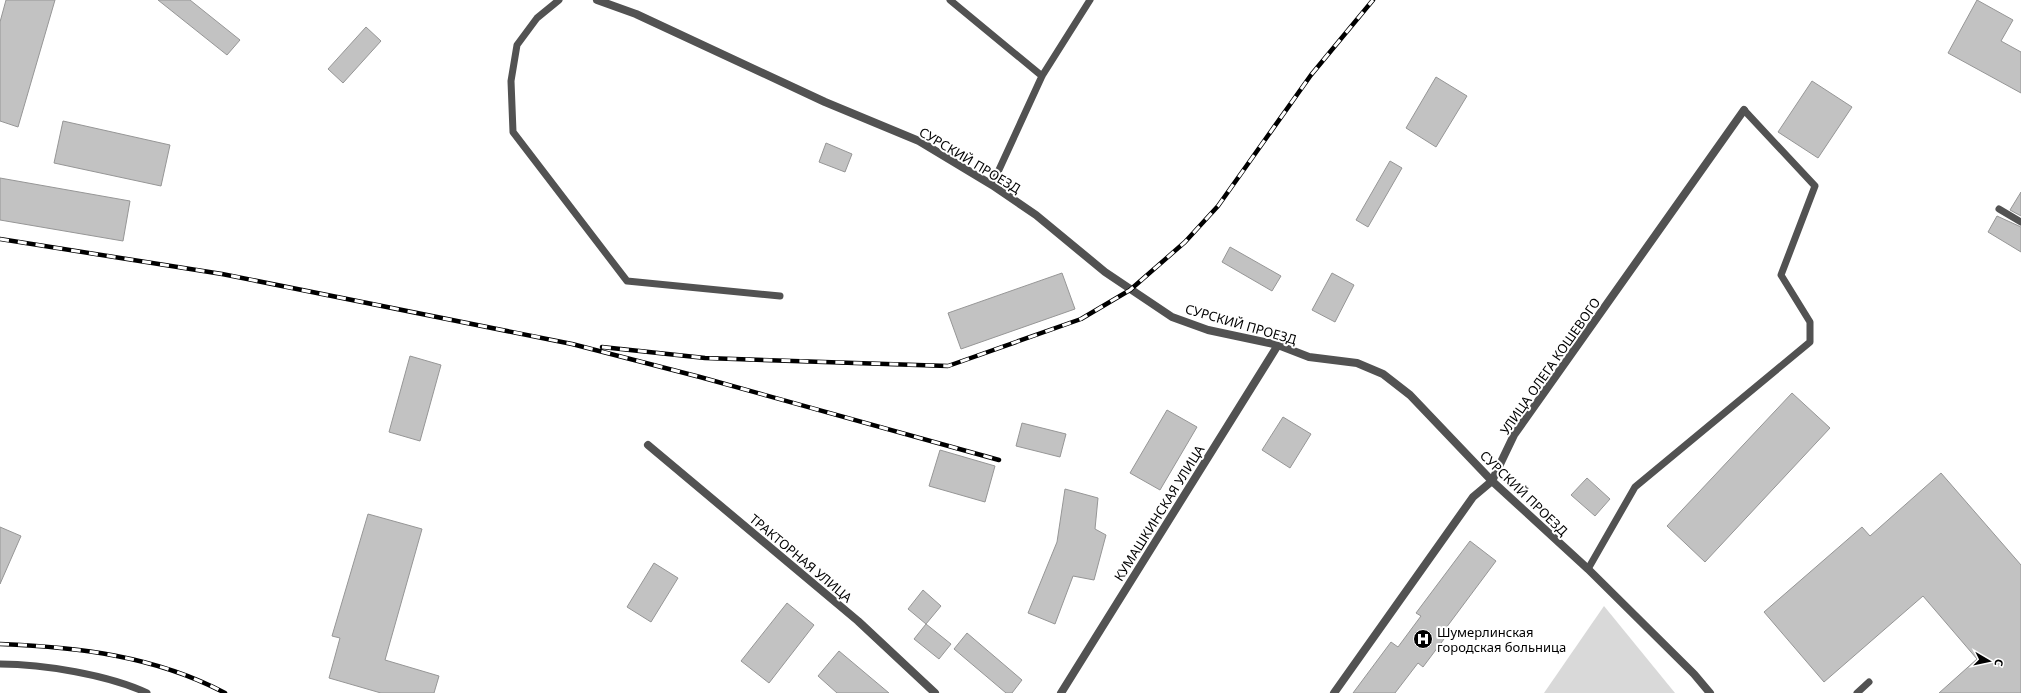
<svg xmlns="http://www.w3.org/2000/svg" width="2021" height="693" font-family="'Noto Sans',sans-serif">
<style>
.green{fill:#d9d9d9}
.building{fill:#c2c2c2;stroke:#969696}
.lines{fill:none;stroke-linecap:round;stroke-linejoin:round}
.lane{stroke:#525252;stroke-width:7}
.street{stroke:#525252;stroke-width:8}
.rail-casing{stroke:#000;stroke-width:4.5}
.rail{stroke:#fff;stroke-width:3;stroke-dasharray:9;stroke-linecap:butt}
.labels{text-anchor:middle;stroke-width:4;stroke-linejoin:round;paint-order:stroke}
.street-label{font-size:13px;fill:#000;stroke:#fff}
.poi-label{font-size:13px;fill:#000;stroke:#fff;text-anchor:start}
</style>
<rect width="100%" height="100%" fill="#fff"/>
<path class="green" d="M 1604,606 L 1675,693 L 1544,693 Z"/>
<path class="building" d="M 6,0 L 55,0 L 18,127 L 0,121 L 0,22 Z
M 158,0 L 190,0 L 240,40 L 227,55 Z
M 1977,0 L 2013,20 L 2001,41 L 2021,52 L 2021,93 L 1948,53 Z
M 366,27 L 381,41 L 343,83 L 328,69 Z
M 1436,77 L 1467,96 L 1436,147 L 1406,128 Z
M 1812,81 L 1852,107 L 1818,158 L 1778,132 Z
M 63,121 L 170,145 L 161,186 L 54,163 Z
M 826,143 L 852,154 L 845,172 L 819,162 Z
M 1390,161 L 1402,168 L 1368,227 L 1356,220 Z
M 0,178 L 130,201 L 123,241 L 0,220 Z
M 2021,192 L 2021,216 L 2010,210 Z
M 1997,216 L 2021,227 L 2021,252 L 1988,232 Z
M 1230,247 L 1281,276 L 1272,291 L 1222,262 Z
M 1062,273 L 1075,309 L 961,349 L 948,313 Z
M 1332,273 L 1354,285 L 1335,322 L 1312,310 Z
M 410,356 L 441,365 L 420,441 L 389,432 Z
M 1792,393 L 1830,428 L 1705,562 L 1667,526 Z
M 1167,410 L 1197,427 L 1160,490 L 1130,473 Z
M 1283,417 L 1311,434 L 1290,468 L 1262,450 Z
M 1022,423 L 1066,434 L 1060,457 L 1016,446 Z
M 940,450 L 995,466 L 985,502 L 929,486 Z
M 1941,473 L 2021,565 L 2021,693 L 1939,693 L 1977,659 L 1923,596 L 1824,682 L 1764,612 L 1862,527 L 1870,536 Z
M 1587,478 L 1610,499 L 1595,516 L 1571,495 Z
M 1065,489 L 1098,498 L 1095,529 L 1106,535 L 1094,580 L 1073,576 L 1055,624 L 1028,613 L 1057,542 Z
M 368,514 L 422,529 L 385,660 L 439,676 L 434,693 L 381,693 L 329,678 L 340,638 L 332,636 Z
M 0,527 L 21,536 L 0,584 Z
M 1470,541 L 1496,561 L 1443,632 L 1447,635 L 1423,667 L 1418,663 L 1395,693 L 1353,693 L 1391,642 L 1398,647 L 1421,616 L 1416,613 Z
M 654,563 L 678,578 L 651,622 L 627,607 Z
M 923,590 L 941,606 L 926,624 L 908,609 Z
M 787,603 L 814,625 L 769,683 L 741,661 Z
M 926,624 L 951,644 L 939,659 L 914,639 Z
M 967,633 L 1022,680 L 1012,693 L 1006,693 L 954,649 Z
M 839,651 L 889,693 L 837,693 L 818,676 Z"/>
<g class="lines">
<path class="lane" d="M 559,0 L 537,18 L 517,45 L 511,81 L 513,132 L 627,281 L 780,296
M 950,0 L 1042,76
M 992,185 L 1042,76 L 1090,0
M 1999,209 L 2021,222
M 1588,569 L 1635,487 L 1810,342 L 1810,322 L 1781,275 L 1815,186 L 1744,110
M 0,664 C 43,664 109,675 147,693
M 1857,693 L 1869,682"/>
<path class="street" d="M 597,0 L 636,14 L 825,102 L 919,141 L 992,185 L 1036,215 L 1105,272 L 1172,317 L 1208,330 L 1278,345 L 1309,357 L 1357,363 L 1383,374 L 1410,395 L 1492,481 L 1588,569 L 1694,674 L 1710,693
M 648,445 L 858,621 L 935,693
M 1061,693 L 1278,345
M 1334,693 L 1473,497 L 1492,481 L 1514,435 L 1744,110"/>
<defs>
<path id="rail" d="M 0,239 L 222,274 L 572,344 L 700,377 L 999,460
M 602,347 L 705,358 L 948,366 L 1081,319 L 1130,290 L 1185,242 L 1218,206 L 1311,75 L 1373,0
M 0,644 C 78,647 155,656 225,693"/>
</defs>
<use href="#rail" class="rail-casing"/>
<use href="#rail" class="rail"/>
</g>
<defs>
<symbol id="hospital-disc" viewBox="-11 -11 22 22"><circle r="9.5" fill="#000" stroke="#fff"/><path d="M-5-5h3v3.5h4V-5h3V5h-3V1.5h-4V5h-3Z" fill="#fff"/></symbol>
</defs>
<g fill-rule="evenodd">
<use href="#hospital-disc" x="1412" y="628" width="22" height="22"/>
</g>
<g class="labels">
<g class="street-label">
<text transform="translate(970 160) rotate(31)" y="5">СУРСКИЙ ПРОЕЗД</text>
<text transform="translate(1241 324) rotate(16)" y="5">СУРСКИЙ ПРОЕЗД</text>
<text transform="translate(1550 366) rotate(-55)" y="5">УЛИЦА ОЛЕГА КОШЕВОГО</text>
<text transform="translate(1524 493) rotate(44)" y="5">СУРСКИЙ ПРОЕЗД</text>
<text transform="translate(1159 513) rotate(-58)" y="5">КУМАШКИНСКАЯ УЛИЦА</text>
<text transform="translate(801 558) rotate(40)" y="5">ТРАКТОРНАЯ УЛИЦА</text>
</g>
<g class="poi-label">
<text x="1437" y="637">Шумерлинская<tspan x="1437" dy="15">городская больница</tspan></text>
</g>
</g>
<g transform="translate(1989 661) rotate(99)" stroke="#ffffff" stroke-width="3" paint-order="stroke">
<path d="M0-3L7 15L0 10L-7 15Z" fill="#000000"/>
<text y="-6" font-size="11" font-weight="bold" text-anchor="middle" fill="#000000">С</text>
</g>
</svg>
